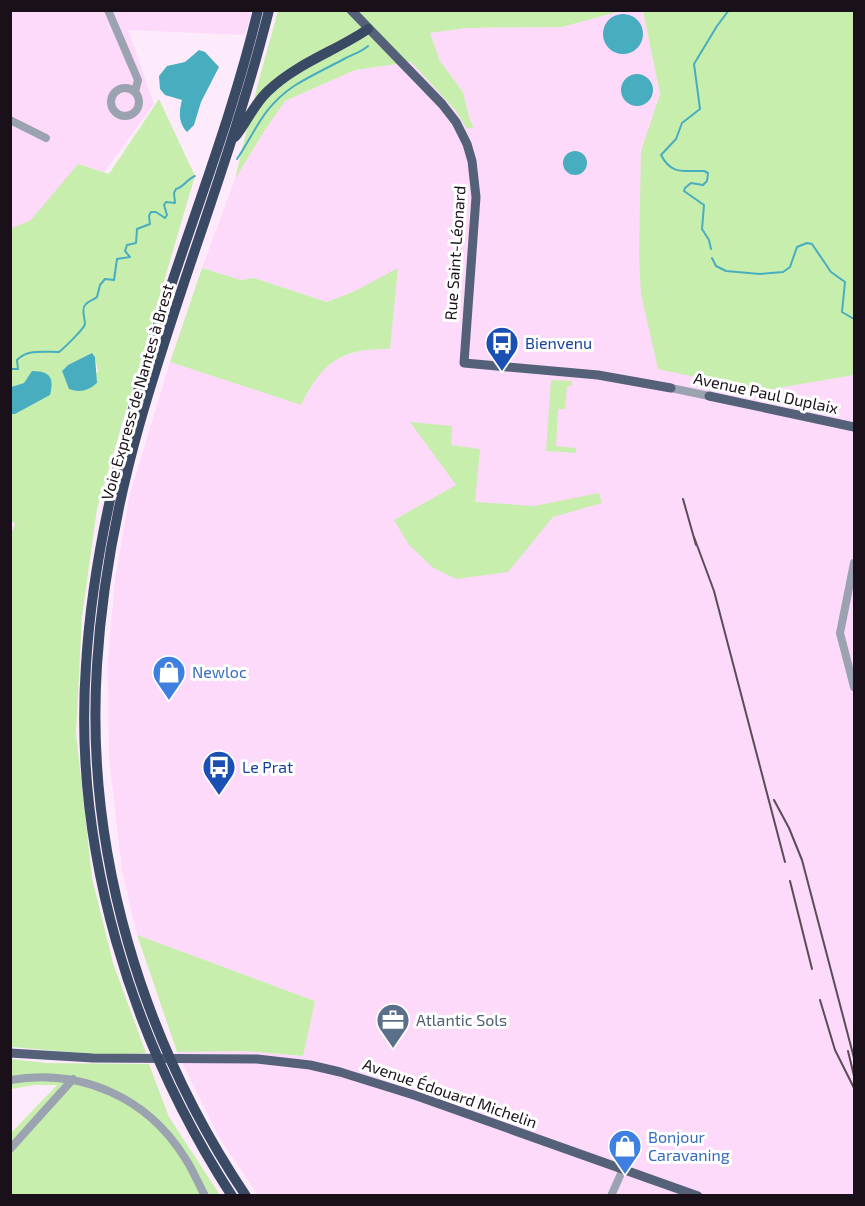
<svg xmlns="http://www.w3.org/2000/svg" width="865" height="1206" font-family="'Exo 2',sans-serif">
<style>
.built{fill:#fdd9fa}
.green{fill:#c8eeae;fill-rule:evenodd}
.water{fill:#48adbf}
.lines{fill:none;stroke-linecap:round;stroke-linejoin:round}
.stream{stroke:#48adbf;stroke-width:2}
.minor{stroke:#9ba2b0;stroke-width:8}
.major{stroke:#546179;stroke-width:9}
.highway{stroke:#3b4a64;stroke-width:10}
.rail{stroke:#594d58;stroke-width:2}
.labels{text-anchor:middle;stroke-width:6;stroke-linejoin:round;paint-order:stroke}
.street-label{font-size:16px;fill:#1a1019;stroke:#fff}
.transit-label{font-size:16px;fill:#164399;stroke:#fff;text-anchor:start}
.shop-label{font-size:16px;fill:#366cbe;stroke:#fff;text-anchor:start}
.service-label{font-size:16px;fill:#4e5e75;stroke:#fff;text-anchor:start}
</style>
<rect width="100%" height="100%" fill="#fdebfc"/>
<path class="built" d="M 11,11 L 252,11 L 245,35 L 128,30 L 154,104 L 104,172 L 79,164 L 29,225 L 11,232 Z
M 621,11 L 643,11 L 660,94 L 641,151 L 761,391 L 854,375 L 854,1195 L 258,1195 L 219,1137 L 177,1052 L 246,1051 L 302,1056 L 315,1001 L 137,935 L 122,870 L 109,758 L 108,660 L 115,580 L 129,498 L 170,362 L 301,405 L 311,384 L 325,366 L 346,355 L 368,349 L 390,349 L 397,269 L 355,291 L 327,302 L 254,278 L 241,280 L 202,268 L 235,179 L 265,130 L 285,101 L 355,70 L 411,62 L 456,111 L 467,129 L 474,127 L 470,120 L 463,92 L 440,61 L 430,33 L 466,28 L 562,27 Z"/>
<path class="green" d="M 278,11 L 621,11 L 562,27 L 466,28 L 430,33 L 440,61 L 463,92 L 470,120 L 474,127 L 467,129 L 456,111 L 411,62 L 355,70 L 285,101 L 265,130 L 235,179 L 258,83 Z
M 643,11 L 854,11 L 854,375 L 761,391 L 658,369 L 641,294 L 639,257 L 641,151 L 660,94 Z
M 159,99 L 195,176 L 97,509 L 82,617 L 76,733 L 92,878 L 113,963 L 146,1053 L 106,1055 L 11,1047 L 10,537 L 15,524 L 10,520 L 11,414 L 15,414 L 50,395 L 24,383 L 11,387 L 10,229 L 31,220 L 78,164 L 109,174 ZM 92,353 L 95,357 L 98,372 L 68,386 L 62,371 L 68,365 Z
M 202,268 L 241,280 L 254,278 L 327,302 L 355,291 L 398,268 L 390,349 C 342,348 322,362 301,405 L 170,362 Z
M 551,380 L 572,381 L 572,386 L 567,386 L 565,409 L 558,409 L 556,446 L 576,448 L 576,453 L 546,451 Z
M 410,422 L 452,426 L 451,445 L 480,449 L 475,502 L 534,506 L 599,493 L 602,503 L 553,517 L 508,572 L 456,579 L 432,567 L 409,545 L 394,520 L 456,485 Z
M 137,935 L 315,1001 L 303,1056 L 246,1051 L 177,1052 Z
M 11,1059 L 46,1063 L 149,1064 L 169,1117 L 220,1195 L 11,1195 L 11,1133 L 57,1085 L 34,1085 L 11,1089 Z"/>
<path class="water" d="M603 34a20 20 0 1 1 40 0a20 20 0 1 1-40 0Z
M 199,50 L 205,52 L 219,67 L 201,102 L 194,125 L 187,132 C 178,123 179,111 182,100 L 165,95 L 160,89 L 159,76 L 167,66 L 185,62 Z
M621 90a16 16 0 1 1 32 0a16 16 0 1 1-32 0Z
M563 163a12 12 0 1 1 24 0a12 12 0 1 1-24 0Z
M 92,353 L 95,357 L 97,383 C 88,391 80,393 69,389 L 62,371 L 68,365 Z
M 32,371 C 51,371 54,378 50,395 L 15,414 L 11,414 L 11,387 L 24,383 Z"/>
<g class="lines">
<path class="stream" d="M 237,159 C 257,129 262,108 294,86 C 310,76 327,68 344,59 C 353,54 360,53 368,46
M 711,249 L 709,240 L 702,229 L 704,205 L 684,191 L 685,188 L 691,183 L 703,185 L 707,181 L 708,173 L 704,171 C 684,170 672,176 661,155 L 676,139 L 682,123 L 700,109 L 694,64 L 717,26 L 729,10
M 712,258 L 716,266 L 726,271 L 760,274 L 783,272 L 790,267 L 797,247 L 807,243 L 812,244 L 831,272 L 845,282 L 842,312 L 854,319
M 10,369 L 18,369 L 17,360 C 28,349 44,352 59,352 C 64,348 84,329 85,324 C 85,318 81,310 85,305 C 88,301 94,300 97,297 L 100,285 L 105,279 L 114,280 L 117,259 L 130,257 L 125,251 L 127,245 L 136,243 L 137,229 L 150,224 L 149,216 L 151,212 L 156,212 L 165,218 L 167,215 L 164,205 L 166,202 L 175,203 L 174,193 L 176,189 C 184,187 187,179 195,176"/>
<path class="minor" d="M 108,10 L 138,80 L 135,92
M111 102a14 14 0 1 1 28 0a14 14 0 1 1-28 0Z
M 10,120 L 46,138
M 671,388 L 709,396
M 854,563 L 840,633 L 854,687
M 10,1080 C 81,1068 147,1097 185,1158 C 193,1170 198,1183 205,1196
M 10,1149 L 73,1079
M 611,1196 L 623,1169"/>
<path class="major" d="M 351,10 L 442,104 L 456,122 L 467,144 L 472,161 L 476,197 L 464,363 L 598,375 L 671,388
M 709,396 L 854,427
M 10,1053 L 93,1058 L 257,1059 L 310,1065 L 340,1072 L 417,1096 L 698,1196"/>
<path class="highway" d="M 235,137 C 247,122 254,104 268,91 C 297,63 336,51 368,29
M 232,1196 C 131,1040 73,851 86,665 C 93,550 122,440 156,331 C 190,224 232,119 258,10
M 246,1196 C 142,1041 85,852 97,665 C 102,584 117,505 139,426 C 178,287 234,151 269,10"/>
<path class="rail" d="M 683,499 L 696,545
M 694,537 L 714,591 L 785,862
M 774,800 L 789,828 L 802,860 L 854,1058
M 790,881 L 812,969
M 820,1000 L 835,1050 L 854,1088
M 848,1051 L 854,1076"/>
</g>
<defs>
<symbol id="bus-pin" viewBox="-11 -11 22 30"><path d="M0 17L-7.5 6A9.5 9.5 0 1 1 7.5 6Z" fill="#1a4fb4" stroke="#fff"/><path d="M-5-6H5V4H4V6H2V4H-2V6H-4V4H-5ZM-3.5-4V0h7V-4ZM-3.5 1.2v1.5H-2V1.2ZM2 1.2v1.5H3.5V1.2Z" fill="#fff"/></symbol>
<symbol id="shop-pin" viewBox="-11 -11 22 30"><path d="M0 17L-7.5 6A9.5 9.5 0 1 1 7.5 6Z" fill="#3f7fe0" stroke="#fff"/><path d="M-5-2.5h2.3a2.7 3.5 0 0 1 5.4 0H5L5.5 6h-11ZM-1.5-2.5h3a1.5 2.3 0 0 0-3 0Z" fill="#fff"/></symbol>
<symbol id="office-pin" viewBox="-11 -11 22 30"><path d="M0 17L-7.5 6A9.5 9.5 0 1 1 7.5 6Z" fill="#5c6f8a" stroke="#fff"/><path d="M-6-3h4V-5.5h4V-3h4V5H-6ZM-1-4.5V-3h2v-1.5ZM-6 0V1H6V0Z" fill="#fff"/></symbol>
</defs>
<g fill-rule="evenodd">
<use href="#bus-pin" x="483" y="324" width="38" height="52"/>
<use href="#shop-pin" x="150" y="653" width="38" height="52"/>
<use href="#bus-pin" x="200" y="748" width="38" height="52"/>
<use href="#office-pin" x="374" y="1001" width="38" height="52"/>
<use href="#shop-pin" x="606" y="1127" width="38" height="52"/>
</g>
<g class="labels">
<g class="street-label">
<text transform="translate(455 253) rotate(-86)" y="6">Rue Saint-Léonard</text>
<text transform="translate(137 392) rotate(-74)" y="6">Voie Express de Nantes à Brest</text>
<text transform="translate(766 393) rotate(12)" y="6">Avenue Paul Duplaix</text>
<text transform="translate(450 1093) rotate(19)" y="6">Avenue Édouard Michelin</text>
</g>
<g class="transit-label">
<text x="525" y="349">Bienvenu</text>
<text x="242" y="773">Le Prat</text>
</g>
<g class="shop-label">
<text x="192" y="678">Newloc</text>
<text x="648" y="1143">Bonjour<tspan x="648" dy="18">Caravaning</tspan></text>
</g>
<g class="service-label">
<text x="416" y="1026">Atlantic Sols</text>
</g>
</g>
<rect width="865" height="1206" fill="none" stroke="#1a1019" stroke-width="24"/>
</svg>
